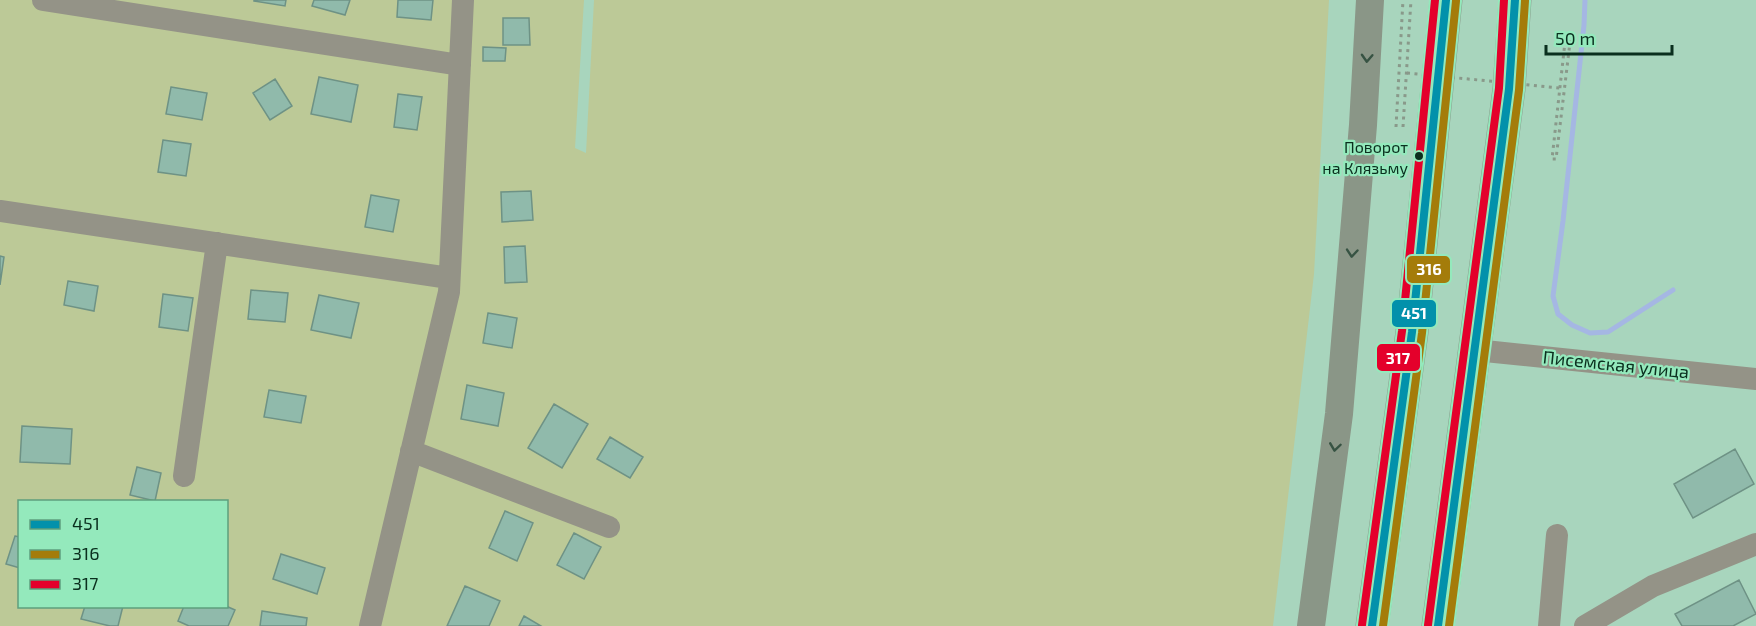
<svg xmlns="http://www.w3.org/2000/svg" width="1756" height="626" font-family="'Exo 2',sans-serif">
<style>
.green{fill:#bcc997;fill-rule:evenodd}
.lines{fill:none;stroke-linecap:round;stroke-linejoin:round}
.stream{stroke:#a5b7e3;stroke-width:5}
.building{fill:#90baab;stroke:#6e9285;stroke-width:1.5}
.path{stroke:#89998a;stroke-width:3;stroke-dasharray:3 4.5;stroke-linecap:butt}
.minor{stroke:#949387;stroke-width:22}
.major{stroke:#8a9687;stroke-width:28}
.highway{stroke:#8a9c8c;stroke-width:33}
.path-bridge{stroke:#89998a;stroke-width:3;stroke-dasharray:3 4.5;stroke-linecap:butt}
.bus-1-casing{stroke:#94e9bc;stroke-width:12}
.bus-2-casing{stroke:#94e9bc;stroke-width:12}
.bus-3-casing{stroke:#94e9bc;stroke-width:12}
.bus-1{stroke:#0291ab;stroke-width:8}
.bus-2{stroke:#a47c0a;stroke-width:8}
.bus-3{stroke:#e4002b;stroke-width:8}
.oneway{stroke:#375343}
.bus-dot{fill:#0a2f1e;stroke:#94e9bc;stroke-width:2}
.labels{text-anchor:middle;stroke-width:4.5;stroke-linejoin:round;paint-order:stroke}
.bus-label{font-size:16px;fill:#0a2f1e;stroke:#94e9bc;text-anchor:end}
.street-label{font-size:18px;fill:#0a2f1e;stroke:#94e9bc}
.line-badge{stroke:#94e9bc;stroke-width:2}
.badge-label{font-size:16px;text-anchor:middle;font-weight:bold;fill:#fff}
</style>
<rect width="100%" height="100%" fill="#a8d5bd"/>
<path class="green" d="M 0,0 L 584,0 L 575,148 L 586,153 L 594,0 L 1329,0 L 1314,274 L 1273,626 L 0,626 ZM 20,502 L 226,502 L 226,606 L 20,606 Z"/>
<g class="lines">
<path class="stream" d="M 1585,0 L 1584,25 L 1563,221 L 1553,296 L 1558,314 L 1572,325 L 1590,333 L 1608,332 L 1673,290"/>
</g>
<path class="building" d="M 254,0 L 286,0 L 285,6 L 254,1 Z
M 314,0 L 350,0 L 345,15 L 312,6 Z
M 398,0 L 433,0 L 431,20 L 397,17 Z
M 503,18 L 529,18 L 530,45 L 503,45 Z
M 483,47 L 506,48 L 505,61 L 483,61 Z
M 319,77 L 358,85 L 351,122 L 311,114 Z
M 275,79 L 292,106 L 270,120 L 253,93 Z
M 171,87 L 207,93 L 202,120 L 166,114 Z
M 398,94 L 422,97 L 417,130 L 394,127 Z
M 163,140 L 191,144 L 186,176 L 158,172 Z
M 531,191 L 533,220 L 502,222 L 501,192 Z
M 371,195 L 399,200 L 393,232 L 365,227 Z
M 525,246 L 527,282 L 505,283 L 504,247 Z
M 0,256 L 4,257 L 0,285 Z
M 68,281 L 98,286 L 94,311 L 64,305 Z
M 251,290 L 288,293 L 285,322 L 248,319 Z
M 163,294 L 193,298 L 188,331 L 159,327 Z
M 319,295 L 359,303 L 351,338 L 311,330 Z
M 488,313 L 517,318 L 512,348 L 483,343 Z
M 467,385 L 504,393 L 498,426 L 461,419 Z
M 269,390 L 306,396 L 301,423 L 264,417 Z
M 554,404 L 588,424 L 562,468 L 528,448 Z
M 22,426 L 72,429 L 70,464 L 20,462 Z
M 610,437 L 643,457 L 630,478 L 597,459 Z
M 1735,449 L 1754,484 L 1693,518 L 1674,484 Z
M 137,467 L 161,473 L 155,501 L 130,495 Z
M 505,511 L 533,523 L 517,561 L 489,548 Z
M 574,533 L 601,547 L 584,579 L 557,565 Z
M 15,536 L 20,537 L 20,568 L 6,564 Z
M 281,554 L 325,568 L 317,594 L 273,579 Z
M 1739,580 L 1756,614 L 1733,626 L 1682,626 L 1675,614 Z
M 465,586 L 500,601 L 489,626 L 447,626 Z
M 85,606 L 123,606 L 118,626 L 110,626 L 81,619 Z
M 184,606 L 226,606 L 235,610 L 228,626 L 189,626 L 178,621 Z
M 262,611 L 307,618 L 306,626 L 260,626 Z
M 524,616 L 541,626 L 519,626 Z"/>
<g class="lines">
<path class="path" d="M 1566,33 L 1552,159 L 1556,159 L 1571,34
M 1396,127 L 1403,0
M 1403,127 L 1411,0"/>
<path class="minor" d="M 43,0 L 460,65
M 0,211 L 449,278
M 1475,350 L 1756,379
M 411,451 L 609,527
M 184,476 L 217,243
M 370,626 L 449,292 L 463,0
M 1549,626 L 1557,535
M 1585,626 L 1653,586 L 1756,544"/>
<path class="major" d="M 1311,626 L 1339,414 L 1363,125 L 1370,0"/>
<path class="highway" d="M 1372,626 L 1412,332 L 1446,0
M 1438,626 L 1509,89 L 1515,0"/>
<path class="path-bridge" d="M 1407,73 L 1560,88"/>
<defs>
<path id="bus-1" d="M 1372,626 L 1412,332 L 1446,0
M 1438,626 L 1509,89 L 1515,0"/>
<path id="bus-2" d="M 1383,626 L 1422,333 L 1456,1
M 1449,626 L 1519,90 L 1525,1"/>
<path id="bus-3" d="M 1362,625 L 1402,331 L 1435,0
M 1428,625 L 1499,88 L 1504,0"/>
</defs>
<use href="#bus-1" class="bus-1-casing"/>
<use href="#bus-2" class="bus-2-casing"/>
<use href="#bus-3" class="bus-3-casing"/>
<use href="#bus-1" class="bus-1"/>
<use href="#bus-2" class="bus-2"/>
<use href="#bus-3" class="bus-3"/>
</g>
<defs><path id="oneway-chevron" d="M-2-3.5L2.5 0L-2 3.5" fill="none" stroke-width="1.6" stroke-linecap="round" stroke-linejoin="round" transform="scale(1.5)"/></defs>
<g class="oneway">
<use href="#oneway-chevron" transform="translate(1367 58) rotate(93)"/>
<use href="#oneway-chevron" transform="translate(1352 253) rotate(95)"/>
<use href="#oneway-chevron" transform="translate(1335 447) rotate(98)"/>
</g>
<circle class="bus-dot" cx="1419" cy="156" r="5"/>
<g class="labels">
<g class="bus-label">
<text x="1408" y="153">Поворот<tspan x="1408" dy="21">на Клязьму</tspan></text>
</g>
<g class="street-label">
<text transform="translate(1616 365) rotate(6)" y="6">Писемская улица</text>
</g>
</g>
<g class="line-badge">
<rect x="1406" y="255" width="45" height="29" rx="6" fill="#a47c0a"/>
<rect x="1391" y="299" width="46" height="29" rx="6" fill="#0291ab"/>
<rect x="1376" y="343" width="45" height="29" rx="6" fill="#e4002b"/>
</g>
<g class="badge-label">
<text x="1429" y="275">316</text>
<text x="1414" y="319">451</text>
<text x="1398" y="364">317</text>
</g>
<rect x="18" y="500" width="210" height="108" fill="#94e9bc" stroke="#5d9f7d" stroke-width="1.5"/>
<rect x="30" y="520" width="30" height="9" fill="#0291ab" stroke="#5d9f7d" stroke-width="1.5"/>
<text x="72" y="530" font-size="18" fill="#0a2f1e">451</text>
<rect x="30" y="550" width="30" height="9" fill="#a47c0a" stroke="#5d9f7d" stroke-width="1.5"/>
<text x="72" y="560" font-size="18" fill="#0a2f1e">316</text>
<rect x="30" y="580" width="30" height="9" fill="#e4002b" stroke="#5d9f7d" stroke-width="1.5"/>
<text x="72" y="590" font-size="18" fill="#0a2f1e">317</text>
<path d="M1546 45v9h126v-9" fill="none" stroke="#0a2f1e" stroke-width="3"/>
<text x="1555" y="45" font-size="18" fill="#0a2f1e" stroke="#94e9bc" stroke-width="4.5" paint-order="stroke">50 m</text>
</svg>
